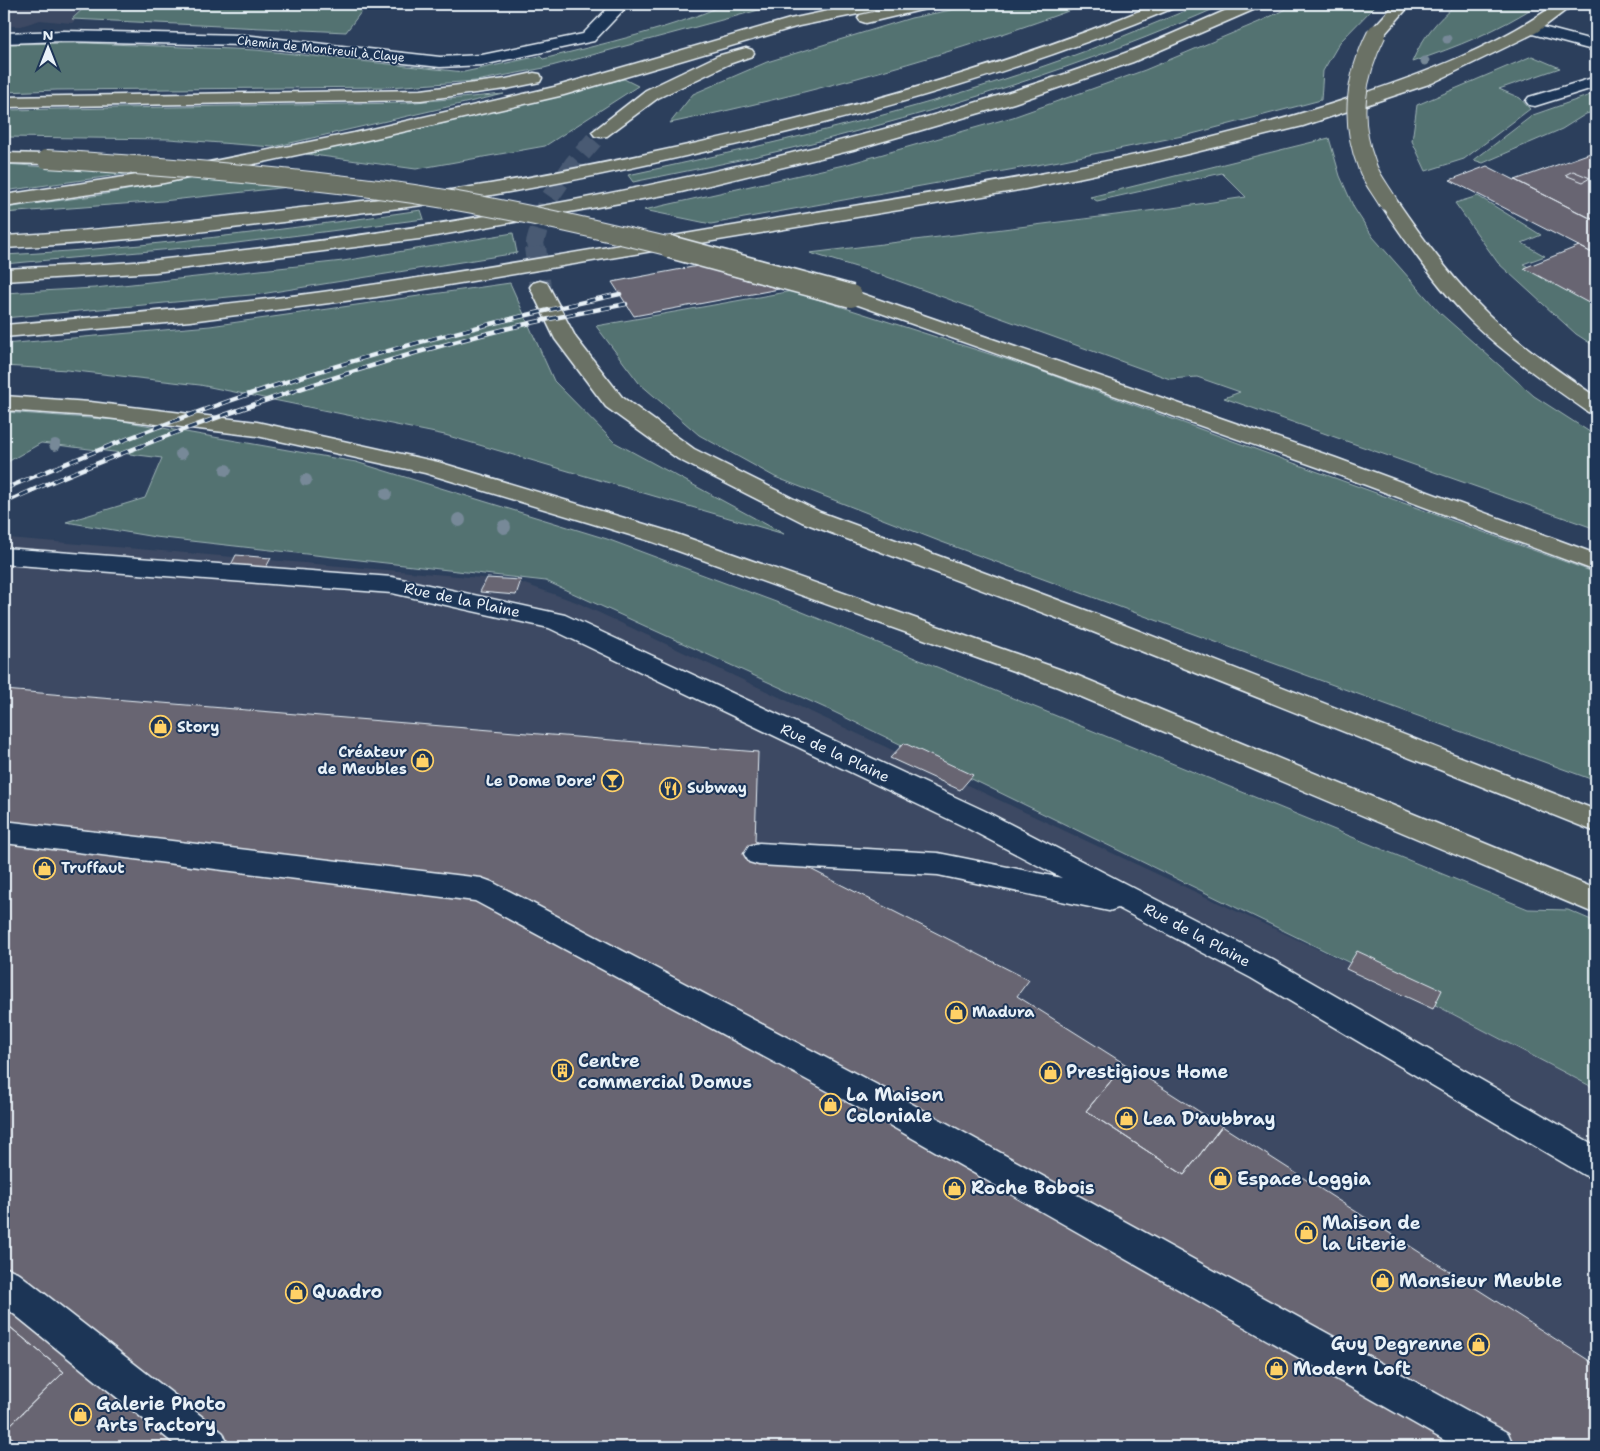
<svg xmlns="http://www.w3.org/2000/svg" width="1600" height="1451" font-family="'Shantell Sans',sans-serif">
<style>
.built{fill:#3e4a63}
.green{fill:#527271;stroke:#9db2b4}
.building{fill:#686572;stroke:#e8f1f8}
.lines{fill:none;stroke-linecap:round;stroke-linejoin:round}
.motorway-tunnel-far1{stroke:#485a73;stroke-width:18;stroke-dasharray:18 9;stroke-linecap:butt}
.motorway-tunnel{stroke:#485a73;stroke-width:22;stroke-dasharray:22 11;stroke-linecap:butt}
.service-casing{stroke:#e8f1f8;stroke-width:3}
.minor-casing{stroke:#e8f1f8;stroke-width:3}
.motorway-casing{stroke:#e8f1f8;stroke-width:3}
.service{fill:#1d3557;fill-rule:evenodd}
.minor{fill:#1d3557;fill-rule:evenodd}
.motorway{fill:#6b7165;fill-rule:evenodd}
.rail-casing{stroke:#e8f1f8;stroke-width:4.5}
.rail{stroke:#1d3557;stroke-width:3;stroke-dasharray:9;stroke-linecap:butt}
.motorway-bridge-far1-casing{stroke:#e8f1f8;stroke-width:20;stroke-linecap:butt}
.motorway-bridge-casing{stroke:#e8f1f8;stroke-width:25;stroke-linecap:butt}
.motorway-bridge-far1{stroke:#6b7165;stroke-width:18}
.motorway-bridge{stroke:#6b7165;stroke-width:22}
.tree{fill:#778998}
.labels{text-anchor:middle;stroke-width:4;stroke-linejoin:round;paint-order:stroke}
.far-street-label{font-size:12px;fill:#e8f1f8;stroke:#1d3557}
.street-label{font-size:15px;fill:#e8f1f8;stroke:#1d3557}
.poi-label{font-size:15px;font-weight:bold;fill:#e8f1f8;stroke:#1d3557;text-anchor:start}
.near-poi-label{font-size:18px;font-weight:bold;fill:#e8f1f8;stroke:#1d3557;text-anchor:start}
</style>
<rect width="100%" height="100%" fill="#2c3f5c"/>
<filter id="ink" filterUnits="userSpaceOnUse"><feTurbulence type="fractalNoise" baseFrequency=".02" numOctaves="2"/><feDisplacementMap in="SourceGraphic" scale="10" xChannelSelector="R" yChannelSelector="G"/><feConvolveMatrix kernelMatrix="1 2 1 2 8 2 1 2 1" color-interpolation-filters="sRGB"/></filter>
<g filter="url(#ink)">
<path class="built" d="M 4,4 L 88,4 L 72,19 L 76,19 L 72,23 L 40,20 L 21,26 L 4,26 Z
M 8,538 L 516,581 L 576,602 L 1424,999 L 1596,1089 L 1596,1447 L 4,1447 L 4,541 Z"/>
<path class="green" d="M 88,4 L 367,4 L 346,32 L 72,19 Z
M 726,4 L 781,4 L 544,68 L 476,81 L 390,87 L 57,90 L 4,92 L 4,44 L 86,43 L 256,50 L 464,72 L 540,56 L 543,59 C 605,43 668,30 726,4 Z
M 981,4 L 1087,4 C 952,55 812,93 670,123 L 693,94 L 767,62 L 911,18 Z
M 1202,4 L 1225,4 C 1086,66 940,111 792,148 C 739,161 686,171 633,182 L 628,175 C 768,145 908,113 1044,66 C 1097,48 1150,25 1202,4 Z
M 1296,4 L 1377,4 L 1340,42 L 1323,71 L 1321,100 L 1192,134 L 1059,161 L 711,224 L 644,210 L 848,164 L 1013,117 L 1145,70 L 1259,22 Z
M 1457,4 L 1539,4 C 1499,30 1457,47 1412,62 C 1422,38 1437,20 1457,4 Z
M 1532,56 L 1560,68 L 1499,89 L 1520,98 L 1530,109 L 1464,159 L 1426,171 L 1412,141 L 1417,105 Z
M 624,79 L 638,86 L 545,146 L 416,169 L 306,154 L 437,125 Z
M 1596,93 L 1596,111 L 1586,114 L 1562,129 L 1483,163 L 1474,160 L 1533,115 Z
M 504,94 L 273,147 L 169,139 L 4,137 L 4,110 L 405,103 Z
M 1329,138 L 1340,176 L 1354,208 L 1373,237 L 1440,313 L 1534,396 L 1596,436 L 1596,529 L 1224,398 L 1240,392 L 1197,377 L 1170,379 L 879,274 L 810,253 L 1172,208 L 1246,197 L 1222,173 L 1097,201 L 1090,197 Z
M 4,164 L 133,173 L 4,191 Z
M 196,177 L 298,186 L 163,201 L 4,213 L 4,208 L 100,195 Z
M 1478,196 L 1541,235 L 1522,243 L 1545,256 L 1523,264 L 1596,304 L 1596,347 L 1576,334 L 1498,263 L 1455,203 Z
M 421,210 L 424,219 L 229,244 L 4,264 L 4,255 C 144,248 283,230 421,210 Z
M 513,233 L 517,253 L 261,294 L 4,318 L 4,293 L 95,288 L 343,261 Z
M 510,283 L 554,381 L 614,442 L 784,534 L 445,435 L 200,385 L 67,370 L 4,366 L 4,344 L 210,326 Z
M 792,291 L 1024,365 L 1596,573 L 1596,781 L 939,541 L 775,477 L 699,435 L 639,383 L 596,326 Z
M 4,412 L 117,420 L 356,462 L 607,539 L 800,611 L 1528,909 L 1568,910 L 1596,922 L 1596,1089 L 1424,999 L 834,712 L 546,581 L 155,537 L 66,522 L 145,498 L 162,458 L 41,443 L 4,464 Z"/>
<path class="building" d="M 1596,151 L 1596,221 L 1515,180 Z
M 1487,166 L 1596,221 L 1596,255 L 1450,180 Z
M 1573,171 L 1590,178 L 1583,182 L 1565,175 Z
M 1579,246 L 1596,255 L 1596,307 L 1524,268 Z
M 698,266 L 779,289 L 634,316 L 612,282 Z
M 236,555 L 271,558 L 264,571 L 229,569 Z
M 487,578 L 521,580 L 516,595 L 480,592 Z
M 4,690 L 758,752 L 755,841 L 1029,980 L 1017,996 L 1125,1064 L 1086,1111 L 1184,1175 L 1222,1126 L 1596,1365 L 1596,1447 L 23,1447 L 4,1431 L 64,1372 L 4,1322 Z
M 904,743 L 973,775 L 960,790 L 890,758 Z
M 1357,951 L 1442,990 L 1433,1009 L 1346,969 Z
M 1125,1064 L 1222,1126 L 1184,1175 L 1086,1111 Z
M 4,1322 L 64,1372 L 4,1431 L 23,1447 L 4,1447 Z"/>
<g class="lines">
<path class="motorway-tunnel-far1" d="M 536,248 L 535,243 L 546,203 L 573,164 L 601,132"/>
<path class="motorway-tunnel" d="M 535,247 L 540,287"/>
<defs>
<path id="service" d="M 1531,24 L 1596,41 L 1596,51 L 1525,32 L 1523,29 L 1525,26 Z
M 1596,77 L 1596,87 L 1535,106 L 1529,105 L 1526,101 L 1529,97 Z
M 4,548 L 392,577 L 565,615 L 985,811 L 1151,897 L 1273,960 L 1596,1146 L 1596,1179 L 1584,1175 L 1251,978 L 1118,908 L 1109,911 L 938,875 L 759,865 L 749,862 L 744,854 L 749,846 L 759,843 L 938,853 L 1062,878 L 965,827 L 549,628 L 392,593 L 4,564 Z
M 4,821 L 481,878 L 492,882 L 885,1089 L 1508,1433 L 1514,1447 L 1456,1447 L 861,1109 L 475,901 L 4,843 Z
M 4,1267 L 17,1272 L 223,1433 L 229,1447 L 178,1447 L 4,1306 Z"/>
<path id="minor" d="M 612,4 L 629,4 L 594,41 L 482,65 L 440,67 L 243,45 L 64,41 L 4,43 L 4,33 L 64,31 L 243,35 L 440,57 L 482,55 L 583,34 Z"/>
<path id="motorway" d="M 861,4 L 891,4 L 889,7 L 883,9 L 799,26 L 564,95 L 354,143 L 164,183 L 4,207 L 4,195 L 164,171 L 354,133 L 554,87 L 790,19 Z
M 908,4 L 936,4 L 934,7 L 866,23 L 860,21 L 858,18 L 860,15 Z
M 1157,4 L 1178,4 L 1176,7 C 1023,71 864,116 703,152 C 624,170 545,187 466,199 C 422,206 378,210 334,216 C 224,229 115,243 4,248 L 4,236 C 115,230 225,217 335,204 C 378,199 421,195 464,188 C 543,176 620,160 697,143 C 854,108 1009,65 1157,4 Z
M 1241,4 L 1262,4 L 1260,7 L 1133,62 L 1014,103 L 853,150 L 681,192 L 419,239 L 155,272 L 4,281 L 4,269 C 55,266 106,265 157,260 C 483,226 808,166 1117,56 C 1159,41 1200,21 1241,4 Z
M 1395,4 L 1411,4 L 1383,36 L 1371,36 L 1369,33 L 1371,30 Z
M 1556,4 L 1574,4 L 1537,32 L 1432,83 L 1303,126 L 1159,161 L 1025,189 L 376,297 L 190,321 L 4,337 L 4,325 C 129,314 254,303 378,284 C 521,263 663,237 805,214 C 990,183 1176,156 1353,97 C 1424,74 1495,47 1556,4 Z
M 746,48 L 752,50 L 754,53 L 752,56 L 729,64 L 658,98 L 607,136 L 601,137 L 595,136 L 592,132 L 646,90 L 717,56 Z
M 534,73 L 540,74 L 542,78 L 540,82 L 506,89 L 421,100 L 4,107 L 4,97 L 421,90 L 506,79 Z
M 4,153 L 46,154 L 52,155 L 55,159 L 52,163 L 46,164 L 4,163 Z
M 1388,196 L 1395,198 C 1420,234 1446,271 1477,303 C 1512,340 1555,368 1596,397 L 1596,414 L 1588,412 C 1545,381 1499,351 1462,312 C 1431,278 1405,240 1379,202 L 1381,198 Z
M 540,281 L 547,283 L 576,338 L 622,397 L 694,449 L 820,512 L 1096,614 L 1596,810 L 1596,832 L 1078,626 L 802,522 L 678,459 L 606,407 L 555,339 L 530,287 L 533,283 Z
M 851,290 L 1336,458 L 1596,554 L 1596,571 L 1320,468 L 844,300 L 841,296 L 844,292 Z
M 4,396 L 90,402 L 257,422 L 438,462 L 671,532 L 1076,675 L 1596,889 L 1596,914 L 1058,687 L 653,542 L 425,473 L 257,436 L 90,416 L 4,410 Z"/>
</defs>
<use href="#service" class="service-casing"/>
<use href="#minor" class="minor-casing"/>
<use href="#motorway" class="motorway-casing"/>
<use href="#service" class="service"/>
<use href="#minor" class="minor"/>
<use href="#motorway" class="motorway"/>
<defs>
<path id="rail" d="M 4,489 C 95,451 186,414 280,384 C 391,347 505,319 620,294
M 4,503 C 62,476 122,453 183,430 C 294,389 407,352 522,325 C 557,317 591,311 626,304"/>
</defs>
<use href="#rail" class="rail-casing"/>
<use href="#rail" class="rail"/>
<defs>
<path id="motorway-bridge-far1" d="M 1377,33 C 1355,77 1349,119 1367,166 C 1371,178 1381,190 1388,202
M 46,159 C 160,166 273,175 386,190 C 483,203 580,225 675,248"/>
<path id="motorway-bridge" d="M 670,247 L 851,296"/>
</defs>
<use href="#motorway-bridge-far1" class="motorway-bridge-far1-casing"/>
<use href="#motorway-bridge" class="motorway-bridge-casing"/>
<use href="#motorway-bridge-far1" class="motorway-bridge-far1"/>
<use href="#motorway-bridge" class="motorway-bridge"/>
</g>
<g class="tree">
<circle cx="1447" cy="39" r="4.5"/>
<circle cx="1425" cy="61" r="4.5"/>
<circle cx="55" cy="445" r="6"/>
<circle cx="181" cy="454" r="6"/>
<circle cx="226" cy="470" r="6"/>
<circle cx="306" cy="480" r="6"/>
<circle cx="386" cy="494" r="6"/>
<circle cx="459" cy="520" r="7"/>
<circle cx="504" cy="527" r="7"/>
</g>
</g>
<defs>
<symbol id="shop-ring" viewBox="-11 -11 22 22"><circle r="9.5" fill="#1d3557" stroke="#ffd166" stroke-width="1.5"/><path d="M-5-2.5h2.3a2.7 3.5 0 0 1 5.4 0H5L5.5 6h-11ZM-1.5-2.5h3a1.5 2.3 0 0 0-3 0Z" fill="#ffd166"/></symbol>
<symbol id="bar-ring" viewBox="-11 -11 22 22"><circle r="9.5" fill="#1d3557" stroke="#ffd166" stroke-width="1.5"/><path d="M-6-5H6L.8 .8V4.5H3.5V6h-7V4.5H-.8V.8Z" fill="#ffd166"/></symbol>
<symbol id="restaurant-ring" viewBox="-11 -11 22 22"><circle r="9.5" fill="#1d3557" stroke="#ffd166" stroke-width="1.5"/><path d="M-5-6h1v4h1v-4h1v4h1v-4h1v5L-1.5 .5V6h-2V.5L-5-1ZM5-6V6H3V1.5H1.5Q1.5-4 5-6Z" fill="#ffd166"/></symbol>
<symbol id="building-ring" viewBox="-11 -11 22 22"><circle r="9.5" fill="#1d3557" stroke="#ffd166" stroke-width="1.5"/><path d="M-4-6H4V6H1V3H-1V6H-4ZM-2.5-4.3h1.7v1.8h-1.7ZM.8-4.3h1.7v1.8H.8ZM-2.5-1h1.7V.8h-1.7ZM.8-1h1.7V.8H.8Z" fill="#ffd166"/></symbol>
</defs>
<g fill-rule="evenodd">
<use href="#shop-ring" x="148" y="714" width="25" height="25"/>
<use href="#shop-ring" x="410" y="748" width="25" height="25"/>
<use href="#bar-ring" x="600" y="768" width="25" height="25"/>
<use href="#restaurant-ring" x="658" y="776" width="25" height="25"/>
<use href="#shop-ring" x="32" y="856" width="25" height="25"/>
<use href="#shop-ring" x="944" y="1000" width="25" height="25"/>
<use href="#building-ring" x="550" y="1058" width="25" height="25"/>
<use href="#shop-ring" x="1038" y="1060" width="25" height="25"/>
<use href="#shop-ring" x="818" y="1092" width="25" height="25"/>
<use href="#shop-ring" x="1114" y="1106" width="25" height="25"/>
<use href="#shop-ring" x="1208" y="1166" width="25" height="25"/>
<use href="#shop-ring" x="942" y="1176" width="25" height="25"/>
<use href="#shop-ring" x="1294" y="1220" width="25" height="25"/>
<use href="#shop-ring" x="1370" y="1268" width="25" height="25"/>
<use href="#shop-ring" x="284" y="1280" width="25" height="25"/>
<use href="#shop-ring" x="1466" y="1332" width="25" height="25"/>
<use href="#shop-ring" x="1264" y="1356" width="25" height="25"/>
<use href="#shop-ring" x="68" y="1402" width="25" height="25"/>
</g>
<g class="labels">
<g class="far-street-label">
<text transform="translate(321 49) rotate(6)" y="4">Chemin de Montreuil à Claye</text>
</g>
<g class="street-label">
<text transform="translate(462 600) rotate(12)" y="5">Rue de la Plaine</text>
<text transform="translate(835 753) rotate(25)" y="5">Rue de la Plaine</text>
<text transform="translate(1197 935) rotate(28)" y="5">Rue de la Plaine</text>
</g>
<g class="poi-label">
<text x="177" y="732">Story</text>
<text x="407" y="757" text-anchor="end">Créateur<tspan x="407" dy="17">de Meubles</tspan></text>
<text x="596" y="786" text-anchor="end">Le Dome Dore'</text>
<text x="687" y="793">Subway</text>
<text x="61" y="873">Truffaut</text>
<text x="972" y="1017">Madura</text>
</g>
<g class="near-poi-label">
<text x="578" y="1067">Centre<tspan x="578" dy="21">commercial Domus</tspan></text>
<text x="1066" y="1078">Prestigious Home</text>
<text x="846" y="1101">La Maison<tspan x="846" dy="21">Coloniale</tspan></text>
<text x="1143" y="1125">Lea D'aubbray</text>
<text x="1237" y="1185">Espace Loggia</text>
<text x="971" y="1194">Roche Bobois</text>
<text x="1322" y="1229">Maison de<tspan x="1322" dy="21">la Literie</tspan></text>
<text x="1399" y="1287">Monsieur Meuble</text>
<text x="312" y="1298">Quadro</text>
<text x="1463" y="1350" text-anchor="end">Guy Degrenne</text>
<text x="1293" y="1375">Modern Loft</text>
<text x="96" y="1410">Galerie Photo<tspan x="96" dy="21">Arts Factory</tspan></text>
</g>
</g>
<rect width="1600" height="1451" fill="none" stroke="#1d3557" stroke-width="20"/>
<rect x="10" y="10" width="1580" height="1431" fill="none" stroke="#e8f1f8" stroke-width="2" filter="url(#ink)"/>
<g transform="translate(48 48)" stroke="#1d3557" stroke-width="4" paint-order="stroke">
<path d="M0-4L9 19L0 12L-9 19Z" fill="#e8f1f8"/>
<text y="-8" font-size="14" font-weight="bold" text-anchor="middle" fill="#e8f1f8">N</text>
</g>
</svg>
